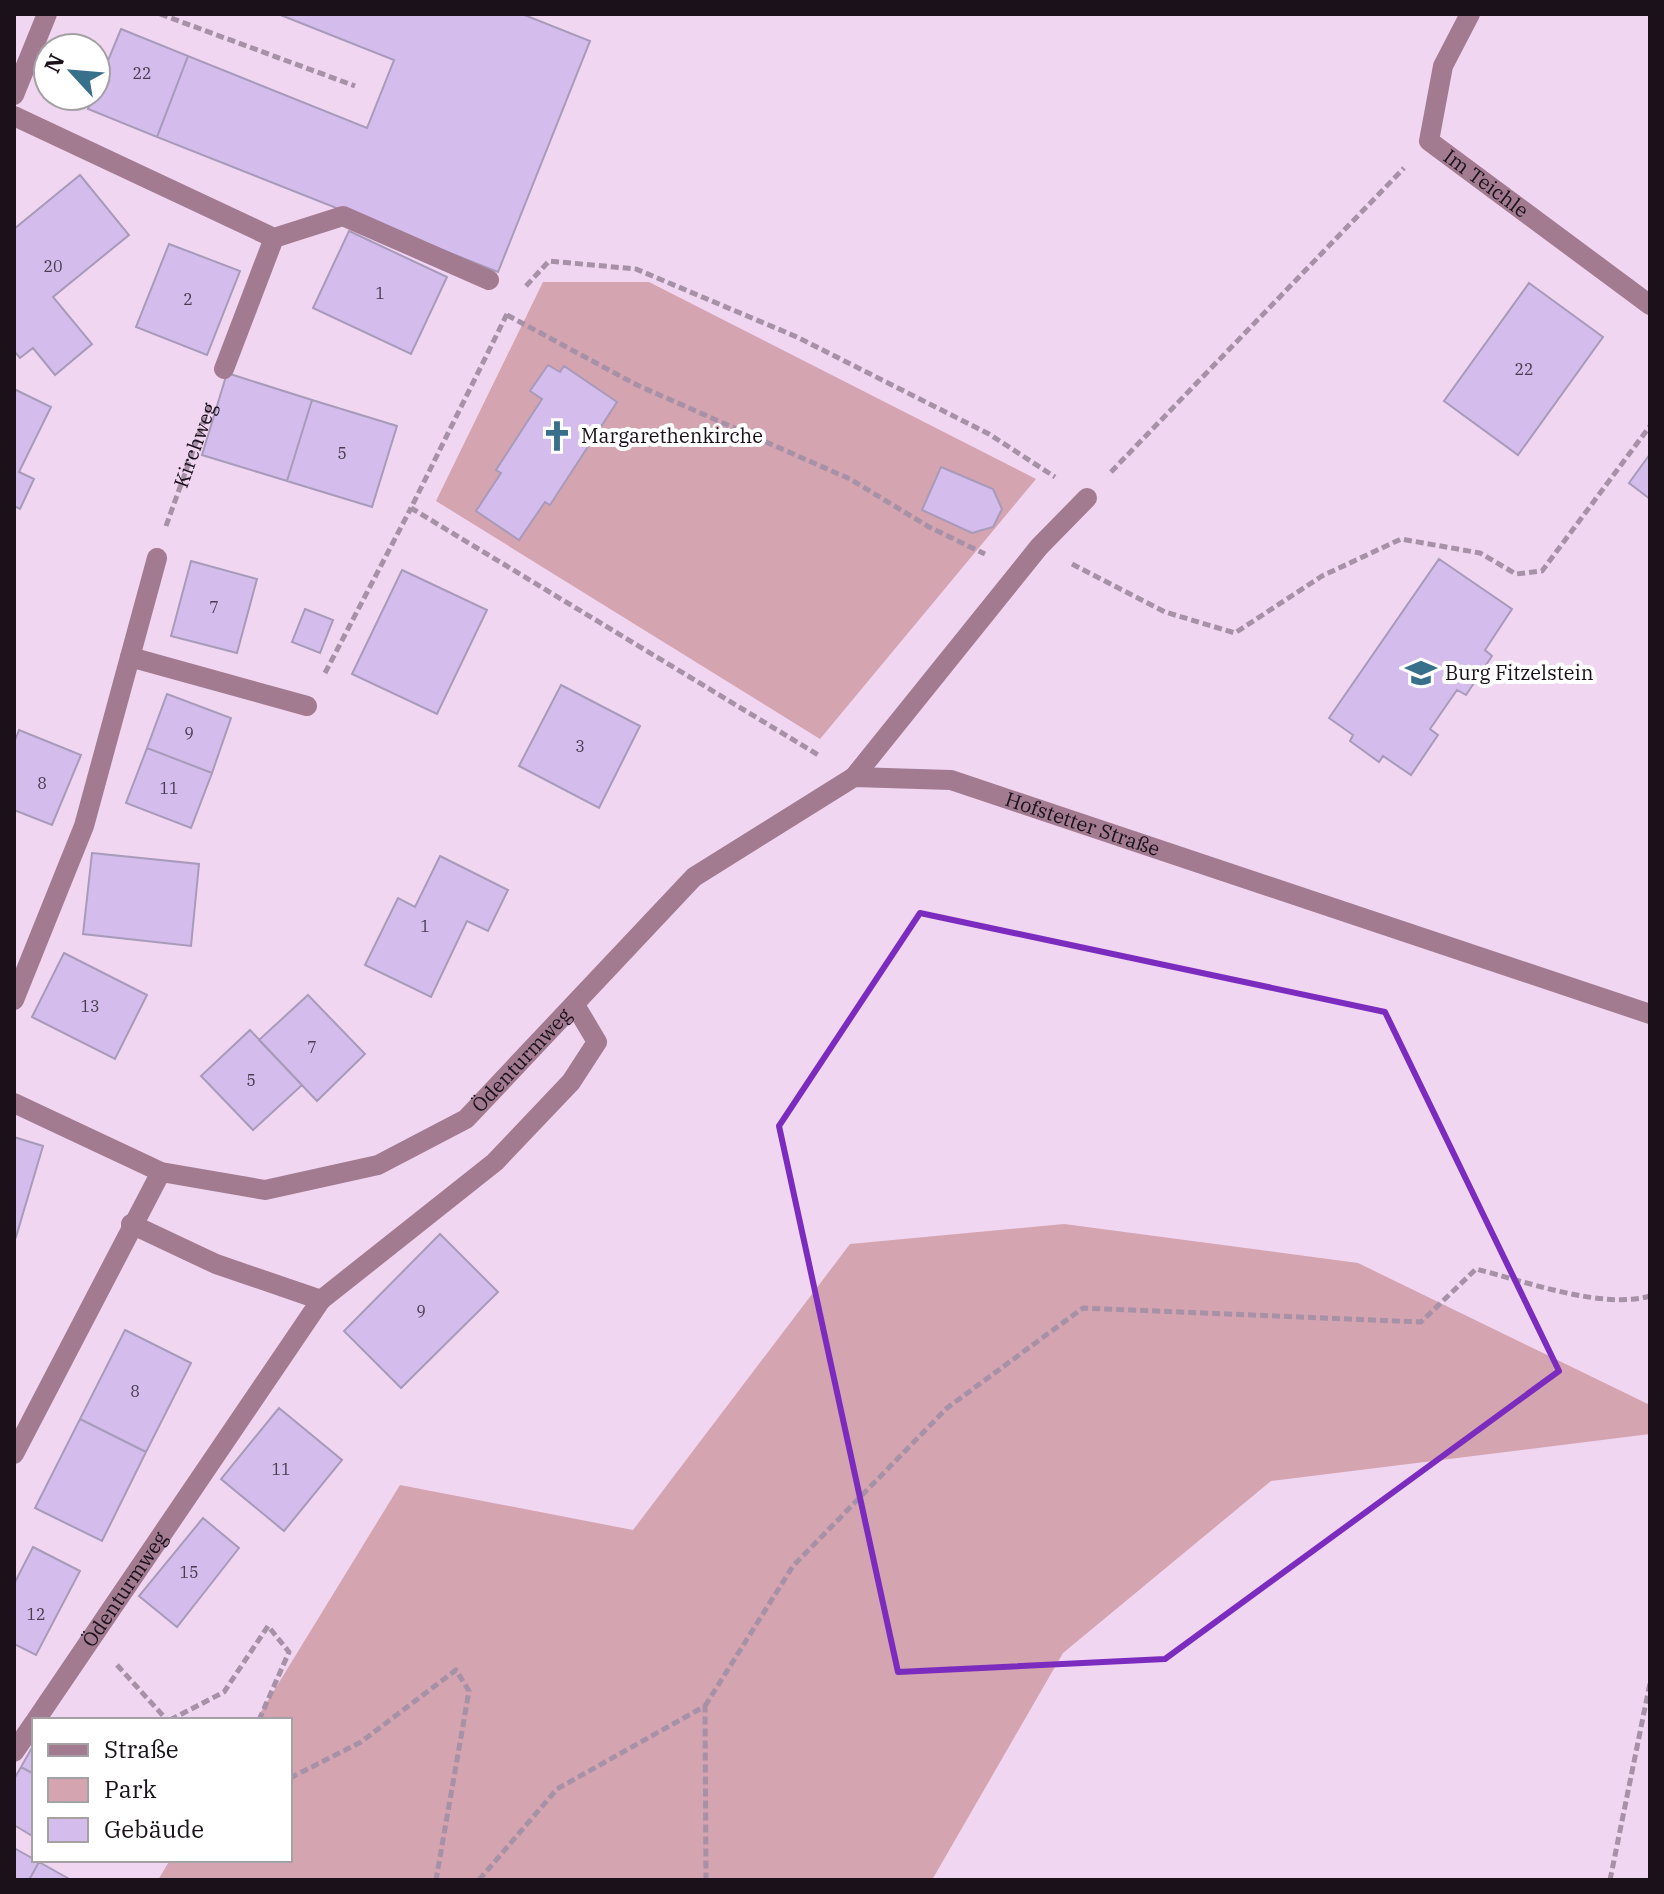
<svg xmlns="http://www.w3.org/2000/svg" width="1664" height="1894" font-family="'IBM Plex Serif',serif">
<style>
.green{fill:#d4a4b0}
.building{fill:#d4bded;stroke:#a89ab9;stroke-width:2}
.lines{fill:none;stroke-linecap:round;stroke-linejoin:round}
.path{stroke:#a691a6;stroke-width:5;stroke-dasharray:8 4;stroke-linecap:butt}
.lane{stroke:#a27b91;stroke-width:20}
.street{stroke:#a27b91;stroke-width:20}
.marked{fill:none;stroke:#7b2cbf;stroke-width:6;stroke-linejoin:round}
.labels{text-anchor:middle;stroke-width:8;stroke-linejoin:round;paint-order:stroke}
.number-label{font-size:16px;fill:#493c50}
.street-label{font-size:20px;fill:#1b111b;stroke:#fff}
.poi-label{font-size:20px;fill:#1b111b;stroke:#fff;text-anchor:start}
</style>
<rect width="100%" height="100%" fill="#f1d6f2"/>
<path class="green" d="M 543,282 L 649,282 L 1036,479 L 820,739 L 436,501 Z
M 1064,1224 L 1358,1263 L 1650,1405 L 1650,1434 L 1271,1481 L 1063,1653 L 932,1880 L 158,1880 L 170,1860 L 290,1860 L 290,1720 L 256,1720 L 400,1485 L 633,1530 L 850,1244 Z"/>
<path class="building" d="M 278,14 L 522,14 L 590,41 L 498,272 L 157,137 L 188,56 L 367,128 L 394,60 Z
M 121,29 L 188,56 L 157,137 L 88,109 Z
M 80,175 L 129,235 L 53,297 L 92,344 L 55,375 L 33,348 L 20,358 L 14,351 L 14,229 Z
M 349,231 L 447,277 L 411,354 L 313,308 Z
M 169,244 L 240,271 L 207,355 L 136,327 Z
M 1529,283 L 1603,337 L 1518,455 L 1444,401 Z
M 548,365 L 560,372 L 564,366 L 617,402 L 550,505 L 545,502 L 519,540 L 476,511 L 501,473 L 496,470 L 542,399 L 530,391 Z
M 227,373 L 312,400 L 287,481 L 202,455 Z
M 14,389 L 51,407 L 19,472 L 34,479 L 20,509 L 14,506 Z
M 312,400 L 397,426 L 372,507 L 287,481 Z
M 1650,454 L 1650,499 L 1629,483 Z
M 941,467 L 993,489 L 1002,509 L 993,527 L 972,533 L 922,510 Z
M 1439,559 L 1512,609 L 1485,650 L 1492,656 L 1466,695 L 1457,690 L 1430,729 L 1438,735 L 1411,775 L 1383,756 L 1379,762 L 1350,741 L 1353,735 L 1329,718 Z
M 191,561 L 257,579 L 237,653 L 171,636 Z
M 402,570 L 487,610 L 437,714 L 352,674 Z
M 305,609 L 333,620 L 320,653 L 292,642 Z
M 561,685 L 640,726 L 599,808 L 519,766 Z
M 167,694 L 231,718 L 212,773 L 147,748 Z
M 19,730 L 81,755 L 52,825 L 14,810 L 14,743 Z
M 147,748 L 212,773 L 191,828 L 126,803 Z
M 92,853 L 199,864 L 191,946 L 83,934 Z
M 440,856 L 508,890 L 488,931 L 467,921 L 431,997 L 365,965 L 398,898 L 415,907 Z
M 64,953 L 147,995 L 115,1059 L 32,1017 Z
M 308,995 L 365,1054 L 317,1101 L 259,1040 Z
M 250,1030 L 302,1085 L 253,1130 L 201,1076 Z
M 14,1137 L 43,1146 L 16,1237 L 14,1236 Z
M 440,1234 L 498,1292 L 401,1388 L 344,1331 Z
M 125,1330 L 191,1363 L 146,1452 L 80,1419 Z
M 279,1408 L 342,1460 L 284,1531 L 221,1479 Z
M 80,1419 L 146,1452 L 102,1541 L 35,1508 Z
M 203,1518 L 239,1548 L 177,1627 L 139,1596 Z
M 33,1547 L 80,1571 L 36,1655 L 14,1644 L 14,1584 Z
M 34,1744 L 34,1774 L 21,1767 Z
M 21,1767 L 34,1774 L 34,1837 L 14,1825 L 14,1779 Z
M 14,1848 L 39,1862 L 29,1880 L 14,1880 Z
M 39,1862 L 71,1880 L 29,1880 Z"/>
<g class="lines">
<g class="path">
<path d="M 160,14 L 355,86"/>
<path d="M 526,286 L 549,261 L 636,269 L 797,337 L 989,434 L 1055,477"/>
<path d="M 507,314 L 411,508 L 820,756"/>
<path d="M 507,315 L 637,385 L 850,479 L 929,527 L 985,554"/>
<path d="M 1111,472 L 1404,168"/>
<path id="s1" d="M 166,526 L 210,404"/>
<path d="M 1072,564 L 1165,612 L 1235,633 L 1322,576 L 1401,539 L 1480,553 L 1516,574 L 1542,571 L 1650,426"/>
<path d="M 325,673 L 411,508"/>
<path d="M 117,1665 L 167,1720"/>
<path d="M 705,1706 L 793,1566 L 947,1408 L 1083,1308 L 1421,1322 L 1476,1269 C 1524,1281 1603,1310 1650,1296"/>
<path d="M 170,1720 L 224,1692 L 268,1626 L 289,1652 L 259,1720"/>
<path d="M 290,1778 L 361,1742 L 456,1670 L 469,1691 L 436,1880"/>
<path d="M 479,1880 L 557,1789 L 705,1706 L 706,1880"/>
<path d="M 1610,1880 L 1650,1683"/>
</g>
<path class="lane" d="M 224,369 L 274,238
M 854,777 L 1039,547 L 1087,498"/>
<g class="street">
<path id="s2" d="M 1470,14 L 1443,66 L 1429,141 L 1650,305"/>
<path d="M 14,95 L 47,14"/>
<path d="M 14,116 L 274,238 L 343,216 L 489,280"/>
<path d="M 130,657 L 307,706"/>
<path d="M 14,1000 L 84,826 L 157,558"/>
<path id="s3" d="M 14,1103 L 161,1172 L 265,1190 L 378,1165 L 466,1119 L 694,877 L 854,777 L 951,780 L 1650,1014"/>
<path d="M 131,1224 L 216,1264 L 321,1300"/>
<path d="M 14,1454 L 161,1172"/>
<path id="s4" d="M 36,1720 L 321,1300 L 495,1162 L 571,1082 L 597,1042 L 575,1005"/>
<path d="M 14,1752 L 34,1723"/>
</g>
</g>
<path class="marked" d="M 920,913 L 1385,1012 L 1559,1371 L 1165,1659 L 898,1672 L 779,1126 Z"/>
<defs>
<symbol id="church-bare" viewBox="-9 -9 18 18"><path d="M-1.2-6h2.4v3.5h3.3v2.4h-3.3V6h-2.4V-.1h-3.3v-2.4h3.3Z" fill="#386f8a" stroke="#fff" stroke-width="2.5" paint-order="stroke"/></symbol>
<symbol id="school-bare" viewBox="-9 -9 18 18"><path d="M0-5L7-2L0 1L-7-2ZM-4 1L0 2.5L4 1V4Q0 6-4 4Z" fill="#386f8a" stroke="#fff" stroke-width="2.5" paint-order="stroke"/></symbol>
</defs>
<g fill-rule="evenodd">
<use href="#church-bare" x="535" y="414" width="44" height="44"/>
<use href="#school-bare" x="1399" y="651" width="44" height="44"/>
</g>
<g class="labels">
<g class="number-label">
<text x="142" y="79">22</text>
<text x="53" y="272">20</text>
<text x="380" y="299">1</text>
<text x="188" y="305">2</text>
<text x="1524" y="375">22</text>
<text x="342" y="459">5</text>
<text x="214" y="613">7</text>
<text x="189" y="739">9</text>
<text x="580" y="752">3</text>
<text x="42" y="789">8</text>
<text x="169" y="794">11</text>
<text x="425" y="932">1</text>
<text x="90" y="1012">13</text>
<text x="312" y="1053">7</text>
<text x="251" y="1086">5</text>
<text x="421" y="1317">9</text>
<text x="135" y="1397">8</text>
<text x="281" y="1475">11</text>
<text x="189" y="1578">15</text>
<text x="36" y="1620">12</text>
</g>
<g class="street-label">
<text dy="7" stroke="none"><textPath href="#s2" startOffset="206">Im Teichle</textPath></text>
<text dy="7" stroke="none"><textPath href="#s1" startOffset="86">Kirchweg</textPath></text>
<text dy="7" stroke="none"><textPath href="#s3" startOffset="1240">Hofstetter Straße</textPath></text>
<text dy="7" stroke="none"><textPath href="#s3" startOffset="564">Ödenturmweg</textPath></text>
<text dy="7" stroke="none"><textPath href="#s4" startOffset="158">Ödenturmweg</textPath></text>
</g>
<g class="poi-label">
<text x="581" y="443">Margarethenkirche</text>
<text x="1445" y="680">Burg Fitzelstein</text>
</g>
</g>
<rect width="1664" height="1894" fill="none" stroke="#1b111b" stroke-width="32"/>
<rect x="32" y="1718" width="260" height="144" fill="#ffffff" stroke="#a4a0a4" stroke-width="2"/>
<rect x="48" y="1744" width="40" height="12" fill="#a27b91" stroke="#a4a0a4" stroke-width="2"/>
<text x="104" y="1758" font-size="24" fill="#1b111b">Straße</text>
<rect x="48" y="1778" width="40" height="24" fill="#d4a4b0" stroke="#a4a0a4" stroke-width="2"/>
<text x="104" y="1798" font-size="24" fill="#1b111b">Park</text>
<rect x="48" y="1818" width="40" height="24" fill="#d4bded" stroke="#a4a0a4" stroke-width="2"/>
<text x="104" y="1838" font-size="24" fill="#1b111b">Gebäude</text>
<g transform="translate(72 72) rotate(296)"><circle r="38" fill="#ffffff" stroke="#a4a0a4" stroke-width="2"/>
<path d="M0-6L14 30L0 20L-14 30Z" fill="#386f8a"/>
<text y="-12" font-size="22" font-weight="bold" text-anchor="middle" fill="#1b111b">N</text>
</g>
</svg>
